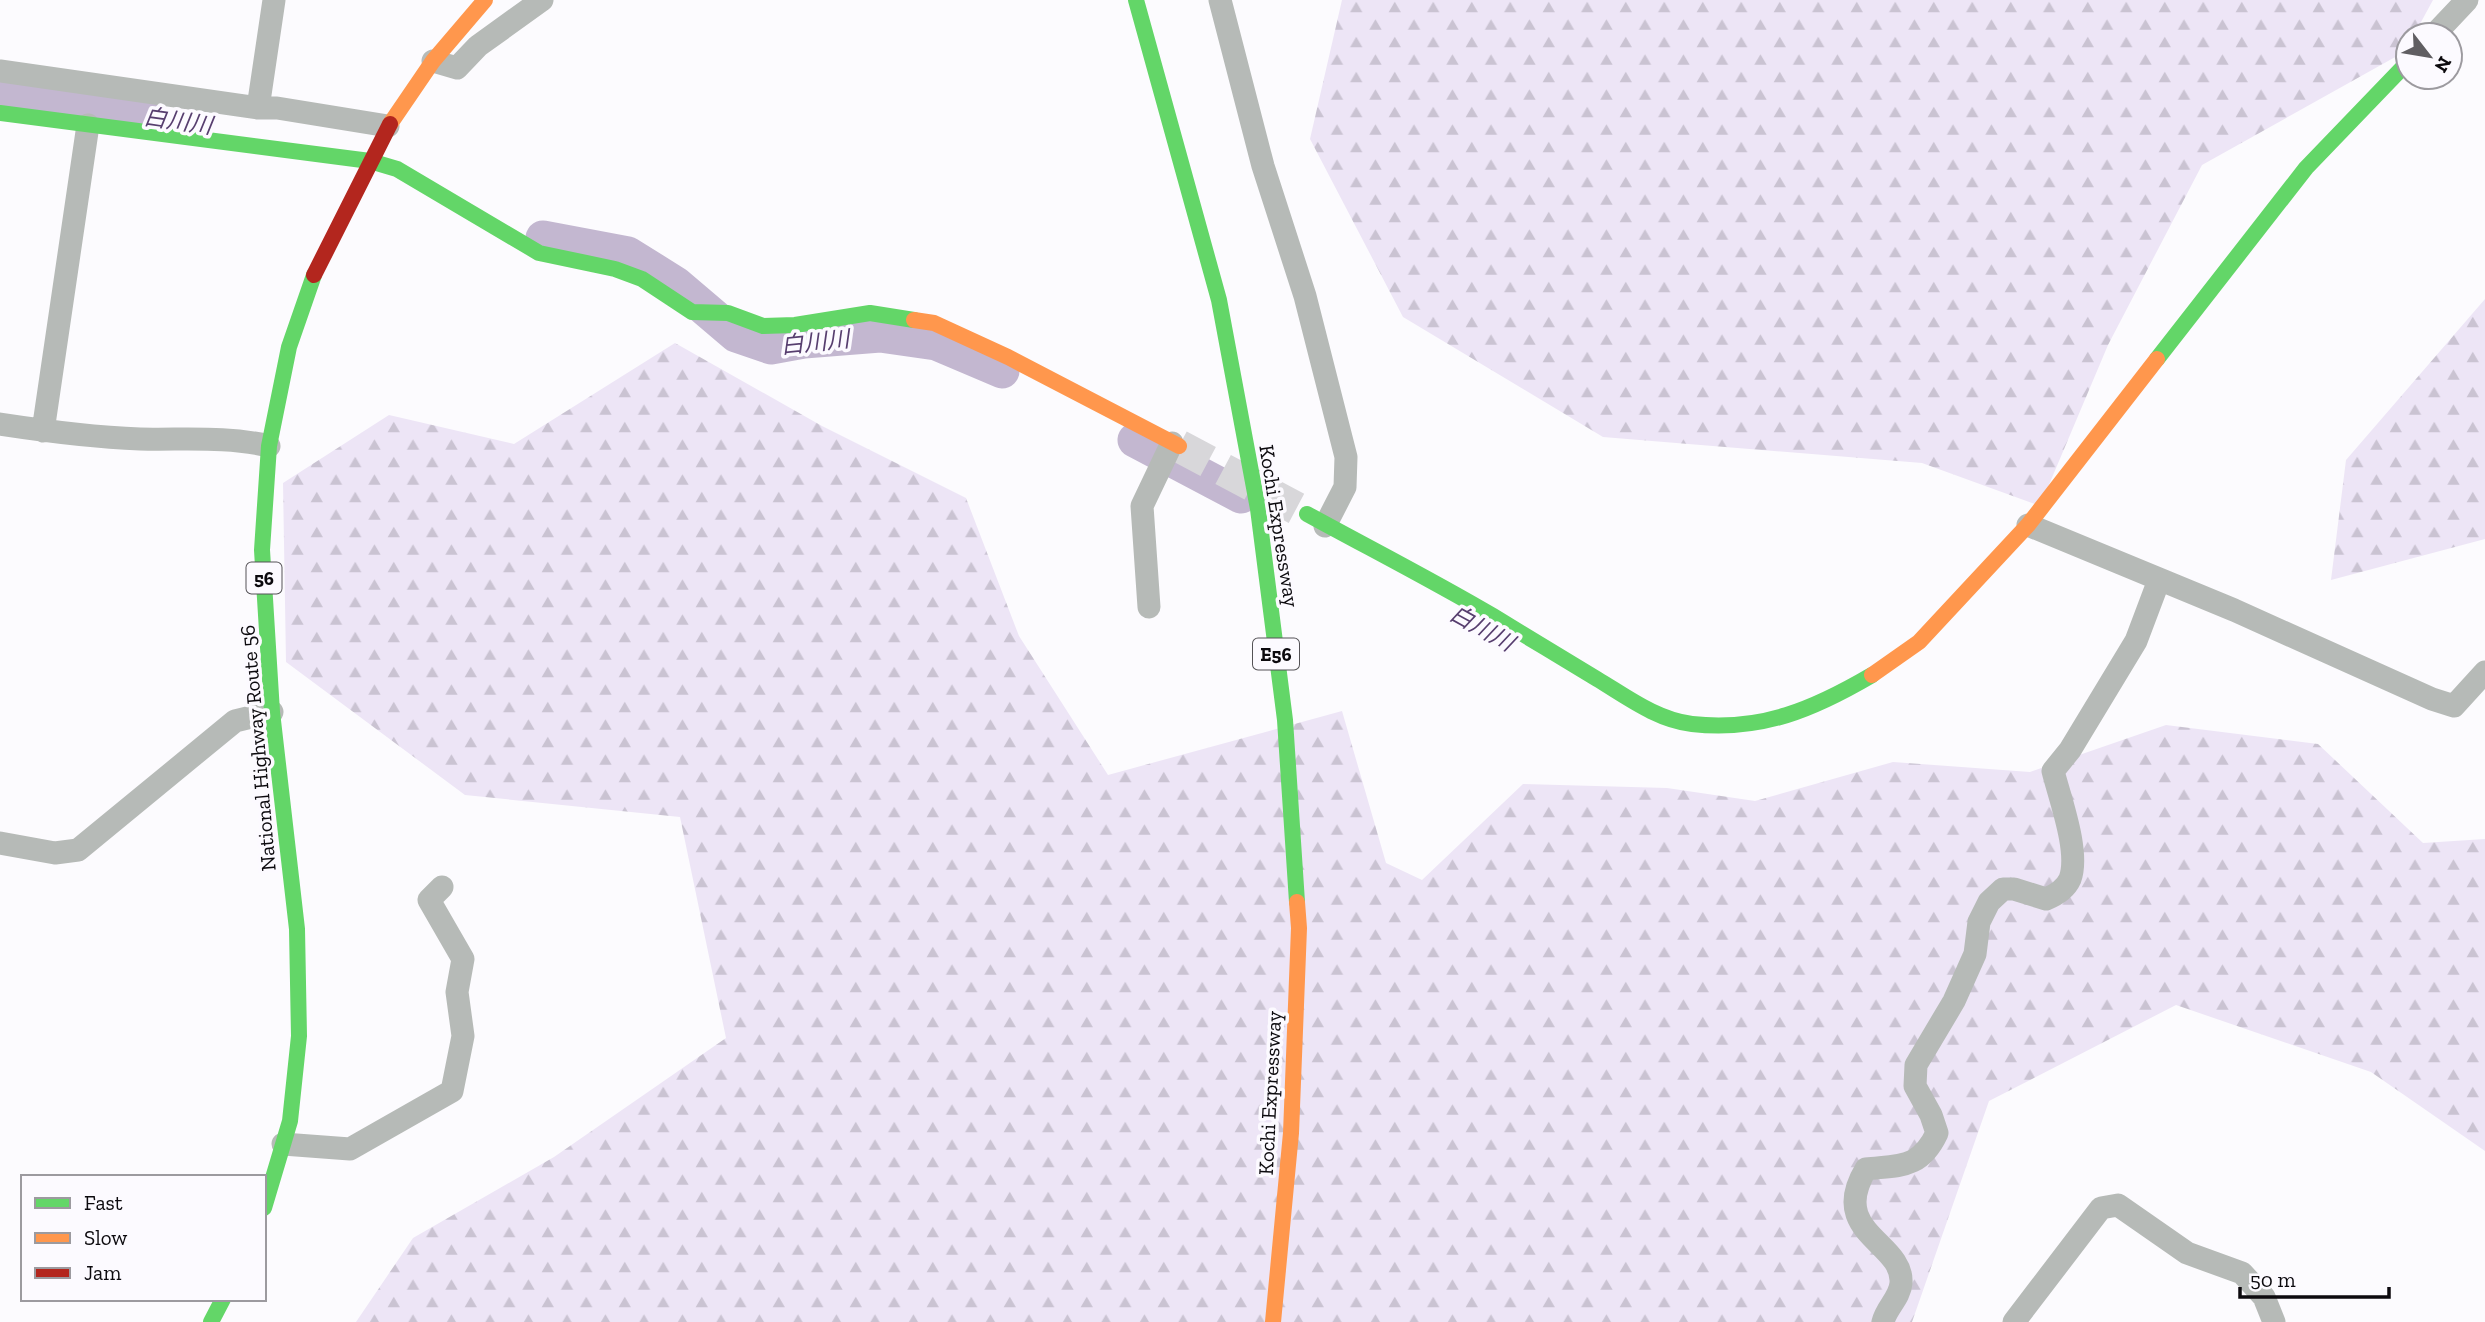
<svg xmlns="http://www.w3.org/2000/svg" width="2485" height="1322" font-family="'Zilla Slab','Noto Sans JP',serif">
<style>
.forest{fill:url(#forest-firs)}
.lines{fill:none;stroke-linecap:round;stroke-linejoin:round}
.river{stroke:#c3b7d0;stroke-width:35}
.secondary-tunnel{stroke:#d8d7da;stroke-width:33;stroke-dasharray:33 17;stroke-linecap:butt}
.street{stroke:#b6bab7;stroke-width:23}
.fast{stroke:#63d668;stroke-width:16}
.slow{stroke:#ff974d;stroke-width:16}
.jam{stroke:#b3261e;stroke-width:16}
.labels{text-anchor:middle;stroke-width:7;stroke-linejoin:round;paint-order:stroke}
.shield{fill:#fcfaff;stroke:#545256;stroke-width:2}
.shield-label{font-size:19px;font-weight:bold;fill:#0c0a0e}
.street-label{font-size:21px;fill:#0c0a0e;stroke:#fcfaff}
.water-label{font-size:23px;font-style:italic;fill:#573e6f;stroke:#fcfaff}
</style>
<defs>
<pattern id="forest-firs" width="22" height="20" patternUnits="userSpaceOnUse" patternTransform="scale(1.75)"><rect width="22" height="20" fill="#ede5f6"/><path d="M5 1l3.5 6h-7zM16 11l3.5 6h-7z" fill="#cac3d2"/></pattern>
</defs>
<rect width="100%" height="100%" fill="#fcfbfe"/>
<path class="forest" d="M 1342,0 L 2433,0 L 2414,35 L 2408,35 L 2406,51 L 2202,165 L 2108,345 L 2040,506 L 1922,463 L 1603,437 L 1403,317 L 1310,139 Z
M 2485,299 L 2485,539 L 2331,580 L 2346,460 Z
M 675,343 L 822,426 L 966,498 L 1019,636 L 1108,775 L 1342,711 L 1386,863 L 1422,880 L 1523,784 L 1667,788 L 1755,801 L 1893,762 L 2030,772 L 2166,725 L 2318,744 L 2423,843 L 2485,839 L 2485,1151 L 2371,1072 L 2176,1005 L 1989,1101 L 1912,1322 L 356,1322 L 413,1238 L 554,1157 L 726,1038 L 680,817 L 465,795 L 286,662 L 283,483 L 389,415 L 514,444 Z"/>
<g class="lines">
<path class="river" d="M 0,95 L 147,116
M 543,238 L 628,254 L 676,284 L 736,335 L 771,347 L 804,341 L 880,335 L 936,343 L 1002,371
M 1135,440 L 1241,496"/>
<path class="secondary-tunnel" d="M 1179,446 L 1307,514"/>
<path class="street" d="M 1220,0 L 1263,166 L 1305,296 L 1346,457 L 1345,487 L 1325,526
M 2434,35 L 2467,0
M 433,61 L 457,68 L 478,46 L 542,0
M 0,71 L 258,108 L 277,108 L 388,126
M 258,108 L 274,0
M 0,424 C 46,431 93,437 140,439 C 184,440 227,436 269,446
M 43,431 L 88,125
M 2028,525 L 2234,610 L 2432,699 L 2454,706 L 2485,672
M 1149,607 L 1142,506 L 1172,443
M 0,843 L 55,853 L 78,850 L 235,721 L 272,712
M 283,1144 L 350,1149 L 452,1091 L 463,1036 L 457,992 L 463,959 L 429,900 L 442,887
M 1883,1322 C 1886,1308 1900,1298 1901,1283 C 1904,1242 1827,1233 1866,1169 C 1900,1165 1920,1169 1937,1133 L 1931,1115 L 1915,1086 L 1916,1065 L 1954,1001 L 1975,954 L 1979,922 L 1989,902 L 2003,889 L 2014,889 L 2046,899 C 2056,895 2065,890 2070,879 C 2080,852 2060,799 2053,771 L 2070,750 L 2136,641 L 2159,580
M 2014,1322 L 2101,1208 L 2118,1205 L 2187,1253 L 2242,1273 L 2264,1297 L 2274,1322"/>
<path class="fast" d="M 1136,0 L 1219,300 L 1258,509 L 1285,720 L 1297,902
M 0,113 L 370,161 L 397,169 L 539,253 L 615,269 L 642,279 L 692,312 L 728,313 L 763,326 L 795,325 L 870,313 L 914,320
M 2157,359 L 2306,168 L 2408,62
M 1307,514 C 1369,548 1432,580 1493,616 C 1528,637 1562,658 1597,679 C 1627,697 1657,720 1692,724 C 1761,732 1814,709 1872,675
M 264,1208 L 290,1121 L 299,1036 L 297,929 L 272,712 L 262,550 L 269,446 L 289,347 L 314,275
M 211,1322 L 223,1299"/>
<path class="slow" d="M 390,124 L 433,61 L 485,0
M 914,320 L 934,323 L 1008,357 L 1179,446
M 1872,675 L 1919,642 L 2028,525 L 2157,359
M 1273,1322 L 1291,1133 L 1299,928 L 1297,902"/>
<path class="jam" d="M 314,275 L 390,124"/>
</g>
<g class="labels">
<g class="shield">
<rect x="246.5" y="562.5" width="35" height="31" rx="5"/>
<rect x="1253" y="638.5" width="46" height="31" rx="5"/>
</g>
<g class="shield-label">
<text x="264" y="585">56</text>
<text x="1276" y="661">E56</text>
</g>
<g class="street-label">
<text transform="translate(1279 526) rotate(81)" y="7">Kochi Expressway</text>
<text transform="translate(258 748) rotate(-95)" y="7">National Highway Route 56</text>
<text transform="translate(1270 1093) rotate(-87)" y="7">Kochi Expressway</text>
</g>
<g class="water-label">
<text transform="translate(178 121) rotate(8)" y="8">白川川</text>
<text transform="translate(815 342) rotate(-6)" y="8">白川川</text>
<text transform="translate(1482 628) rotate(29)" y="8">白川川</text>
</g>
</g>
<rect x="21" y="1175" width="245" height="126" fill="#fcfaff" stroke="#9c9a9f" stroke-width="2"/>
<rect x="35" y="1198" width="35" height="10" fill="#63d668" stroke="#9c9a9f" stroke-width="2"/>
<text x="84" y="1210" font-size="21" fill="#0c0a0e">Fast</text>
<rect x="35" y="1233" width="35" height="10" fill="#ff974d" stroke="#9c9a9f" stroke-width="2"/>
<text x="84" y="1245" font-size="21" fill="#0c0a0e">Slow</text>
<rect x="35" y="1268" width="35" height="10" fill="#b3261e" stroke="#9c9a9f" stroke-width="2"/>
<text x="84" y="1280" font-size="21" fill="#0c0a0e">Jam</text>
<g transform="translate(2429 56) rotate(121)"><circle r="33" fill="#fcfaff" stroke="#9c9a9f" stroke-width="2"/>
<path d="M0-5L12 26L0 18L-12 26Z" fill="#605e62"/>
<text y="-10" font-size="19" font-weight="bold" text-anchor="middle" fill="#0c0a0e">N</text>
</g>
<path d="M2240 1287v10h149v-10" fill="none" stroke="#0c0a0e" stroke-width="3.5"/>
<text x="2250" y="1287" font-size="21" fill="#0c0a0e" stroke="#fcfaff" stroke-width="5" paint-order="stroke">50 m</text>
</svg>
